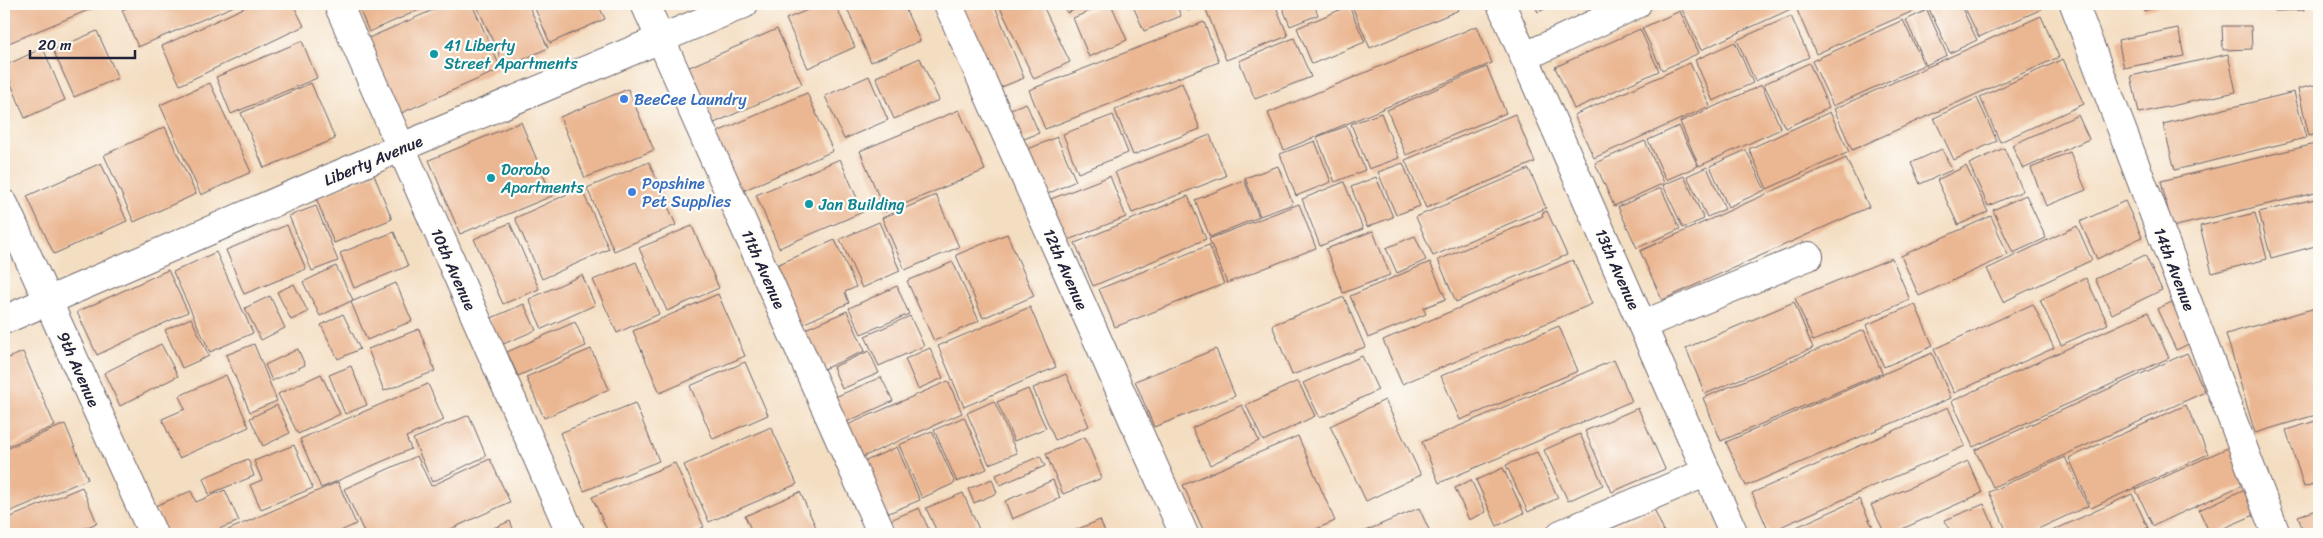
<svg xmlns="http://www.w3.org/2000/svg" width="2323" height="538" font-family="Sriracha,sans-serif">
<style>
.building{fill:#ebb793}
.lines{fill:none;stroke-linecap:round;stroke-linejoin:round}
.minor-casing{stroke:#6c646a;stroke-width:30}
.minor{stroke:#fff;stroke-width:28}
.culture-dot{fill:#0f9aa8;stroke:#fdfcf7;stroke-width:2}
.shop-dot{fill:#3f7fe0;stroke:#fdfcf7;stroke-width:2}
.labels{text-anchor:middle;stroke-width:4.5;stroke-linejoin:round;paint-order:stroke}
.culture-label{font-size:16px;fill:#0d838f;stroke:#fdfcf7;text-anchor:start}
.shop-label{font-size:16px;fill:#366cbe;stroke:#fdfcf7;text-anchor:start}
.street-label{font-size:16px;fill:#22223b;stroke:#fdfcf7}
</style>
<rect width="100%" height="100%" fill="#fdfcf7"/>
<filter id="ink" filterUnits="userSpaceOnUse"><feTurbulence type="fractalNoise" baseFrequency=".02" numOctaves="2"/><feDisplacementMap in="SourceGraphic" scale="10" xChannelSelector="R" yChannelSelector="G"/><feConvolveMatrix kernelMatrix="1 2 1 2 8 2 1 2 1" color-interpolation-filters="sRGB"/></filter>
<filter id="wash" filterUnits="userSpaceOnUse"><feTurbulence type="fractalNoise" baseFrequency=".0096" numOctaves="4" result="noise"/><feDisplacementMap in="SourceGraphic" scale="20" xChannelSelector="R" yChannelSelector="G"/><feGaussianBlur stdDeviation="1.12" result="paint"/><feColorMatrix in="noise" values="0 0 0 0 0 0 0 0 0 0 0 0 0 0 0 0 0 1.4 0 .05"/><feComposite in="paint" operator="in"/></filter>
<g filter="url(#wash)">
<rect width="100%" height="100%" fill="#f4dec2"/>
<g id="blocks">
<path class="building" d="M 4,4 L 103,4 L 4,45 Z
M 136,4 L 239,4 L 138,47 L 122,10 Z
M 252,4 L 293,4 L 304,26 L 180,85 L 162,46 Z
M 357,4 L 427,4 L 428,6 L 369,32 Z
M 447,4 L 472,4 L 501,69 L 399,114 L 366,39 Z
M 476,4 L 528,4 L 548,48 L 505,68 Z
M 533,4 L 598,4 L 605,19 L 550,43 Z
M 822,4 L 835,4 L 855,47 L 808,68 L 786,19 Z
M 845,4 L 903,4 L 920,41 L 871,62 Z
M 953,4 L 994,4 L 1024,78 L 989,92 Z
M 1002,4 L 1042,4 L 1070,62 L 1034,79 L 999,5 Z
M 1063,4 L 1089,4 L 1067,13 Z
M 1107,4 L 1111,4 L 1127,40 L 1089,57 L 1073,18 Z
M 1132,4 L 1176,4 L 1181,16 L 1144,31 Z
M 1185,4 L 1206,4 L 1188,11 Z
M 1215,4 L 1275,4 L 1288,36 L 1226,60 L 1205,7 Z
M 1281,4 L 1314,4 L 1318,15 L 1290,26 Z
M 1351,4 L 1456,4 L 1459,10 L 1370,48 Z
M 1534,4 L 1557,4 L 1538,12 Z
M 1694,4 L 1789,4 L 1791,9 L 1701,50 L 1682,9 Z
M 1811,4 L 1929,4 L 1816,54 L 1797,10 Z
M 1940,4 L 1960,4 L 1977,40 L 1950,53 L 1929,9 Z
M 1963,4 L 2040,4 L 2042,9 L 1979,37 Z
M 2142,4 L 2168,4 L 2144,11 Z
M 2275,4 L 2303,4 L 2304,10 L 2275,11 Z
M 1349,6 L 1365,42 L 1312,64 L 1297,28 Z
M 1927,10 L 1947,55 L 1926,65 L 1906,20 Z
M 1680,11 L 1699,53 L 1662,70 L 1642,28 Z
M 1791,16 L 1809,57 L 1755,81 L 1737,40 Z
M 2041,16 L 2059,57 L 1852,150 L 1834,109 Z
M 1903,20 L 1924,65 L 1833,106 L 1812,61 Z
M 1204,22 L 1219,62 L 1045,129 L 1029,90 Z
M 1477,26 L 1492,63 L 1284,150 L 1268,113 Z
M 2222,26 L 2251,26 L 2252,49 L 2223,50 Z
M 2178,28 L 2184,56 L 2124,68 L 2118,40 Z
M 777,29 L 802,84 L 712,124 L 687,68 Z
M 1640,29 L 1659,71 L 1574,109 L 1555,67 Z
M 97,31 L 118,78 L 74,97 L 53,50 Z
M 1294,38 L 1311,77 L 1255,99 L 1239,61 Z
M 302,41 L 317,78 L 231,114 L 216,77 Z
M 1735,42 L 1753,83 L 1713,101 L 1695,60 Z
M 43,48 L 65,100 L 25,118 L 4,66 Z
M 2228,54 L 2236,92 L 2139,113 L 2131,76 Z
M 920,58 L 939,100 L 894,119 L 876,77 Z
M 2063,59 L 2084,104 L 2000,142 L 1980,97 Z
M 1690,63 L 1710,106 L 1594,158 L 1574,115 Z
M 1809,63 L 1829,108 L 1785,128 L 1764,84 Z
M 1487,67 L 1506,113 L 1406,155 L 1387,110 Z
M 869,76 L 888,120 L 844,139 L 825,96 Z
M 210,83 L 251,172 L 201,195 L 160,105 Z
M 311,83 L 335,139 L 264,168 L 241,113 Z
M 1182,83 L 1200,129 L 1133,155 L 1115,110 Z
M 2319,84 L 2319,134 L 2309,136 L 2298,89 Z
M 1762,85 L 1781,129 L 1699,166 L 1680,122 Z
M 628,89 L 654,150 L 585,178 L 560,117 Z
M 2294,92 L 2306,138 L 2175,170 L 2163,124 Z
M 807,93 L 833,151 L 740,192 L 713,134 Z
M 1977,98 L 1997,141 L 1954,160 L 1934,118 Z
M 1026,103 L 1039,133 L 1014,143 L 1001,113 Z
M 959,110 L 985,170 L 885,212 L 860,151 Z
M 1830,112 L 1849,152 L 1767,189 L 1749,149 Z
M 1381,113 L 1399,158 L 1369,169 L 1351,124 Z
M 1515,114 L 1535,162 L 1426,208 L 1405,160 Z
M 1113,115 L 1128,153 L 1078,173 L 1063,134 Z
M 2078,115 L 2089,139 L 2023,169 L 2012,145 Z
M 521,122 L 552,196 L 460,234 L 429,160 Z
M 1347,126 L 1365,170 L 1335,182 L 1317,137 Z
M 1679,126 L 1698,166 L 1666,180 L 1648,140 Z
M 165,127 L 196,194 L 134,222 L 104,155 Z
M 1210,135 L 1226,176 L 1132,213 L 1115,172 Z
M 1057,137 L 1076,181 L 1045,195 L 1026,150 Z
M 1315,141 L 1331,182 L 1296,196 L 1280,154 Z
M 1645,141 L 1664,183 L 1614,206 L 1595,163 Z
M 2319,143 L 2319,192 L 2172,227 L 2161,181 Z
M 2004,148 L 2023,191 L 1988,206 L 1969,164 Z
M 1942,149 L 1952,170 L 1920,184 L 1911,163 Z
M 1746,150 L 1765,190 L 1728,207 L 1710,166 Z
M 2070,152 L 2086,190 L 2046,206 L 2031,168 Z
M 1846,158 L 1869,207 L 1662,300 L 1640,251 Z
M 840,159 L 863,212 L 779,248 L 756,195 Z
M 649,162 L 676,225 L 614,251 L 587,188 Z
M 101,163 L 127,221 L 54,254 L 27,196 Z
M 1403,163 L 1420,206 L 1396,215 L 1378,172 Z
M 1278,166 L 1293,204 L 1260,216 L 1245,178 Z
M 1966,166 L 1988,212 L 1958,225 L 1937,180 Z
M 1707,167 L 1725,209 L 1707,217 L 1687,176 Z
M 1529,169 L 1546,208 L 1433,256 L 1416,217 Z
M 374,175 L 392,219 L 334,243 L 316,198 Z
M 1110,176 L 1126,217 L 1068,240 L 1051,199 Z
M 1684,176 L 1704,219 L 1683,228 L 1663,185 Z
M 1376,177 L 1393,217 L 1367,227 L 1351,187 Z
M 1244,180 L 1259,217 L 1210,237 L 1195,200 Z
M 1344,182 L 1363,229 L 1320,246 L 1302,199 Z
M 581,188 L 609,249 L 542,279 L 515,218 Z
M 1661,188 L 1680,229 L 1637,248 L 1618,207 Z
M 936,195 L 959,247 L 905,270 L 882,218 Z
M 2026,195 L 2046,238 L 2013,253 L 1993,210 Z
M 1188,196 L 1206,239 L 1093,286 L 1075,243 Z
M 2315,199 L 2319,216 L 2319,245 L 2271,258 L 2259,212 Z
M 2125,201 L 2142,237 L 2097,259 L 2080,222 Z
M 1299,204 L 1316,248 L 1227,283 L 1209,239 Z
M 316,206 L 338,261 L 312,271 L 289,216 Z
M 1547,211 L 1567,255 L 1456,302 L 1438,260 L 1543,216 L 1542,213 Z
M 2255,213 L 2267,259 L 2212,273 L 2200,226 Z
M 1991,216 L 2008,255 L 1919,296 L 1901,256 Z
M 879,222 L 900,271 L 862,288 L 840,239 Z
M 510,223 L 539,289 L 503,304 L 474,239 Z
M 287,225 L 306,269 L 244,294 L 226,250 Z
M 692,226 L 719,288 L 667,311 L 639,248 Z
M 2077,226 L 2092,260 L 2003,302 L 1987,269 Z
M 1373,231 L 1390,275 L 1343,293 L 1326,249 Z
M 394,232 L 408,266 L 354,288 L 340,253 Z
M 1007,234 L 1034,296 L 983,318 L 956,255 Z
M 1415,236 L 1426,260 L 1397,273 L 1386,248 Z
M 835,240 L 856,287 L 845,292 L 849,303 L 798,326 L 772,267 Z
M 1209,245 L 1224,284 L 1115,327 L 1099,289 Z
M 216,252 L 253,333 L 210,352 L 173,272 Z
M 2145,255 L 2162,290 L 2112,314 L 2095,279 Z
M 1892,258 L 1910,300 L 1813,341 L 1795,298 Z
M 1573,260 L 1592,304 L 1402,384 L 1383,340 Z
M 636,262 L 659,314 L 617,333 L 593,280 Z
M 953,262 L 979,321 L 934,341 L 907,281 Z
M 1430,262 L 1446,299 L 1423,308 L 1426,314 L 1368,338 L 1350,296 Z
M 336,266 L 353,300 L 320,316 L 303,282 Z
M 168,270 L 188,312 L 97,355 L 77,312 Z
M 582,275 L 595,305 L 542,329 L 529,299 Z
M 2086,278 L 2108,324 L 2061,345 L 2040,300 Z
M 396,283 L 412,321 L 367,340 L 351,302 Z
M 294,284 L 308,312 L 291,320 L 277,292 Z
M 897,286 L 909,314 L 861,334 L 849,308 Z
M 718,294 L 745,356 L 660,393 L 633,331 Z
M 270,296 L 285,328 L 261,340 L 245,308 Z
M 1344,297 L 1365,347 L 1292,375 L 1272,325 Z
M 2176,300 L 2195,341 L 2176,350 L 2157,309 Z
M 1794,302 L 1813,348 L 1705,394 L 1686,348 Z
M 524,304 L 536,330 L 501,345 L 489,319 Z
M 1915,304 L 1933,346 L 1884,367 L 1866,325 Z
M 2033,304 L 2054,348 L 1954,393 L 1934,349 Z
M 1030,307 L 1056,367 L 964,407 L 938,346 Z
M 2319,307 L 2319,414 L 2255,433 L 2226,334 Z
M 847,311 L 865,351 L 821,370 L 803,330 Z
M 2148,312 L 2169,358 L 1973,447 L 1952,401 Z
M 343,314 L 360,349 L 338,359 L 321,325 Z
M 910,316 L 924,346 L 879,366 L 865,336 Z
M 191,318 L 209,356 L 182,368 L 165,330 Z
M 575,322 L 586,346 L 518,376 L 507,352 Z
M 1559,326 L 1578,371 L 1460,420 L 1441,376 Z
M 419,329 L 435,371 L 384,391 L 368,349 Z
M 1864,330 L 1882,373 L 1721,441 L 1703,398 Z
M 161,344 L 178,376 L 120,406 L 104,373 Z
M 254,344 L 277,401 L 250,412 L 226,355 Z
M 930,348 L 943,378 L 918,389 L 905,359 Z
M 298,349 L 305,365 L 272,381 L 265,365 Z
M 591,349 L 609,389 L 544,418 L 526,377 Z
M 1216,349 L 1235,396 L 1154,427 L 1135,381 Z
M 869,351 L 879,373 L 842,389 L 833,367 Z
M 23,352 L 55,426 L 4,448 L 4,360 Z
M 1932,353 L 1951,398 L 1746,486 L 1726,442 Z
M 2187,353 L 2205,392 L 1993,487 L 1975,450 Z
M 1362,356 L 1378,390 L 1320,418 L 1303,383 Z
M 1614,360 L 1632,401 L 1439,483 L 1422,442 Z
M 745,362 L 768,415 L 713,439 L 690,386 Z
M 351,366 L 367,405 L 345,414 L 329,375 Z
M 321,374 L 340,414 L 298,434 L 278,394 Z
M 1066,374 L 1089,426 L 1055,440 L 1033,388 Z
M 226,375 L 249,427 L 179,458 L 162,419 L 185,409 L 179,396 Z
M 881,377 L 893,401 L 844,423 L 833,398 Z
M 948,381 L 962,413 L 858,459 L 843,427 Z
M 1298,381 L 1315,416 L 1263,441 L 1246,405 Z
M 428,384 L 444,420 L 406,437 L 411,449 L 321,488 L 300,439 Z
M 1028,389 L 1046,428 L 1014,441 L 997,402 Z
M 1385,400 L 1421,475 L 1366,501 L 1330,426 Z
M 994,401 L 1017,453 L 989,464 L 967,413 Z
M 635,403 L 659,461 L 584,491 L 560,433 Z
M 277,405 L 290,433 L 263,446 L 250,418 Z
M 1242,405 L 1259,441 L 1210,465 L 1192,428 Z
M 2186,405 L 2208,454 L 2091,508 L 2069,458 Z
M 1948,407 L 1965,446 L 1769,532 L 1752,493 Z
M 1638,408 L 1665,469 L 1612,492 L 1585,431 Z
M 469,415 L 486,456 L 432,482 L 413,439 Z
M 964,417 L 987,469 L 957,482 L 934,430 Z
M 2319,420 L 2319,482 L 2304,487 L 2286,430 Z
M 65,424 L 88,479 L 4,514 L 4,450 Z
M 771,427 L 797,484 L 709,522 L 684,465 Z
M 932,431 L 955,483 L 922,498 L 899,445 Z
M 1580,434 L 1603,485 L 1568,501 L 1544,450 Z
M 1298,436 L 1335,521 L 1304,534 L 1205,534 L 1183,485 Z
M 1085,437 L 1102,478 L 1063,494 L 1046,454 Z
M 2236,444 L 2253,480 L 2153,526 L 2136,490 Z
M 294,445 L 313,488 L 261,509 L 250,485 L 262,480 L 254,461 Z
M 897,447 L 920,500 L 884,515 L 861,463 Z
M 1537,452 L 1558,498 L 1528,512 L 1506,465 Z
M 417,456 L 431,486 L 490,459 L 510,502 L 440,534 L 365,534 L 344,489 Z
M 1040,456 L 1045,466 L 1000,485 L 996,475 Z
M 2065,457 L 2088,506 L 2027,534 L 2008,534 L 1989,492 Z
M 248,459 L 254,476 L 209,494 L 203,478 Z
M 1968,461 L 1982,493 L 1891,534 L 1885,534 L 1871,505 Z
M 675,463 L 704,527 L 687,534 L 609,534 L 592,497 Z
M 1503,468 L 1524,513 L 1497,526 L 1476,480 Z
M 992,479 L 997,493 L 974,503 L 968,489 Z
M 1053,480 L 1060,498 L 1012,519 L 1005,501 Z
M 1471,480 L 1486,512 L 1469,520 L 1455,488 Z
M 338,482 L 356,524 L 334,534 L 219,534 Z
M 2254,485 L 2266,510 L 2210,534 L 2199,510 Z
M 82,487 L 97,523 L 71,534 L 7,534 L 4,520 Z
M 225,490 L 239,521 L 207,534 L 167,534 L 155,506 L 191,491 L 196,502 Z
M 800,492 L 819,534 L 753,534 L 745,516 Z
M 963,493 L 981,534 L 938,534 L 926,508 Z
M 2132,494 L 2148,528 L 2134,534 L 2051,534 L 2050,532 Z
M 1859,499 L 1876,534 L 1781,534 Z
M 1984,504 L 1997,534 L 1951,534 L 1945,520 Z
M 919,508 L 931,534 L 894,534 L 888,521 Z
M 1419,508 L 1431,534 L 1358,534 Z
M 1654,509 L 1665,534 L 1595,534 Z
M 2319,509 L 2319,534 L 2304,534 L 2298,516 Z
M 1100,520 L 1106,534 L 1066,534 Z
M 510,521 L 515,534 L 480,534 Z"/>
</g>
</g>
<g filter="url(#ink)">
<use href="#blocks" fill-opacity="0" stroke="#6c646a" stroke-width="1"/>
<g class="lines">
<defs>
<path id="minor" d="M 338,4 L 571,534
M 645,4 L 882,534
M 948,4 L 1184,534
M 1501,4 L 1734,534
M 2074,4 L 2276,534
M 1524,57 L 1637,4
M 4,204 L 153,534
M 4,320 L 402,147 L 744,4
M 1642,325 L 1809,256
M 1561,534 L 1707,472"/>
</defs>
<use href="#minor" class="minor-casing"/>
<use href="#minor" class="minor"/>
</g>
</g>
<g class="culture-dot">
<circle cx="434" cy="54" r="5"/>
<circle cx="491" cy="178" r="5"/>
<circle cx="809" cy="204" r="5"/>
</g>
<g class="shop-dot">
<circle cx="624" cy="99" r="5"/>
<circle cx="632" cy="192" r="5"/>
</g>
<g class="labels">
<g class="culture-label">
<text x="444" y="51">41 Liberty<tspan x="444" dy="18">Street Apartments</tspan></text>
<text x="501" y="175">Dorobo<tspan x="501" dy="18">Apartments</tspan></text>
<text x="819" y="210">Jan Building</text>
</g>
<g class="shop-label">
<text x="634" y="105">BeeCee Laundry</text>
<text x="642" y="189">Popshine<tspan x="642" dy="18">Pet Supplies</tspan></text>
</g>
<g class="street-label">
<text transform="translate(373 160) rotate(-23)" y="6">Liberty Avenue</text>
<text transform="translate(454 269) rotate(66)" y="6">10th Avenue</text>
<text transform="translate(764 269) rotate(66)" y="6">11th Avenue</text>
<text transform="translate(1066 269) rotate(66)" y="6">12th Avenue</text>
<text transform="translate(1618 269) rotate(66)" y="6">13th Avenue</text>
<text transform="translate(2175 269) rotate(69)" y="6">14th Avenue</text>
<text transform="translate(79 369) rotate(66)" y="6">9th Avenue</text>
</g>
</g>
<rect width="2323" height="538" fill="none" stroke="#fdfcf7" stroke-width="20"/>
<path d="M30 50v8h105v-8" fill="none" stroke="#22223b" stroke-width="2.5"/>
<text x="38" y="50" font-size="15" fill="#22223b" stroke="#fdfcf7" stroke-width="4" paint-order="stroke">20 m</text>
</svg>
